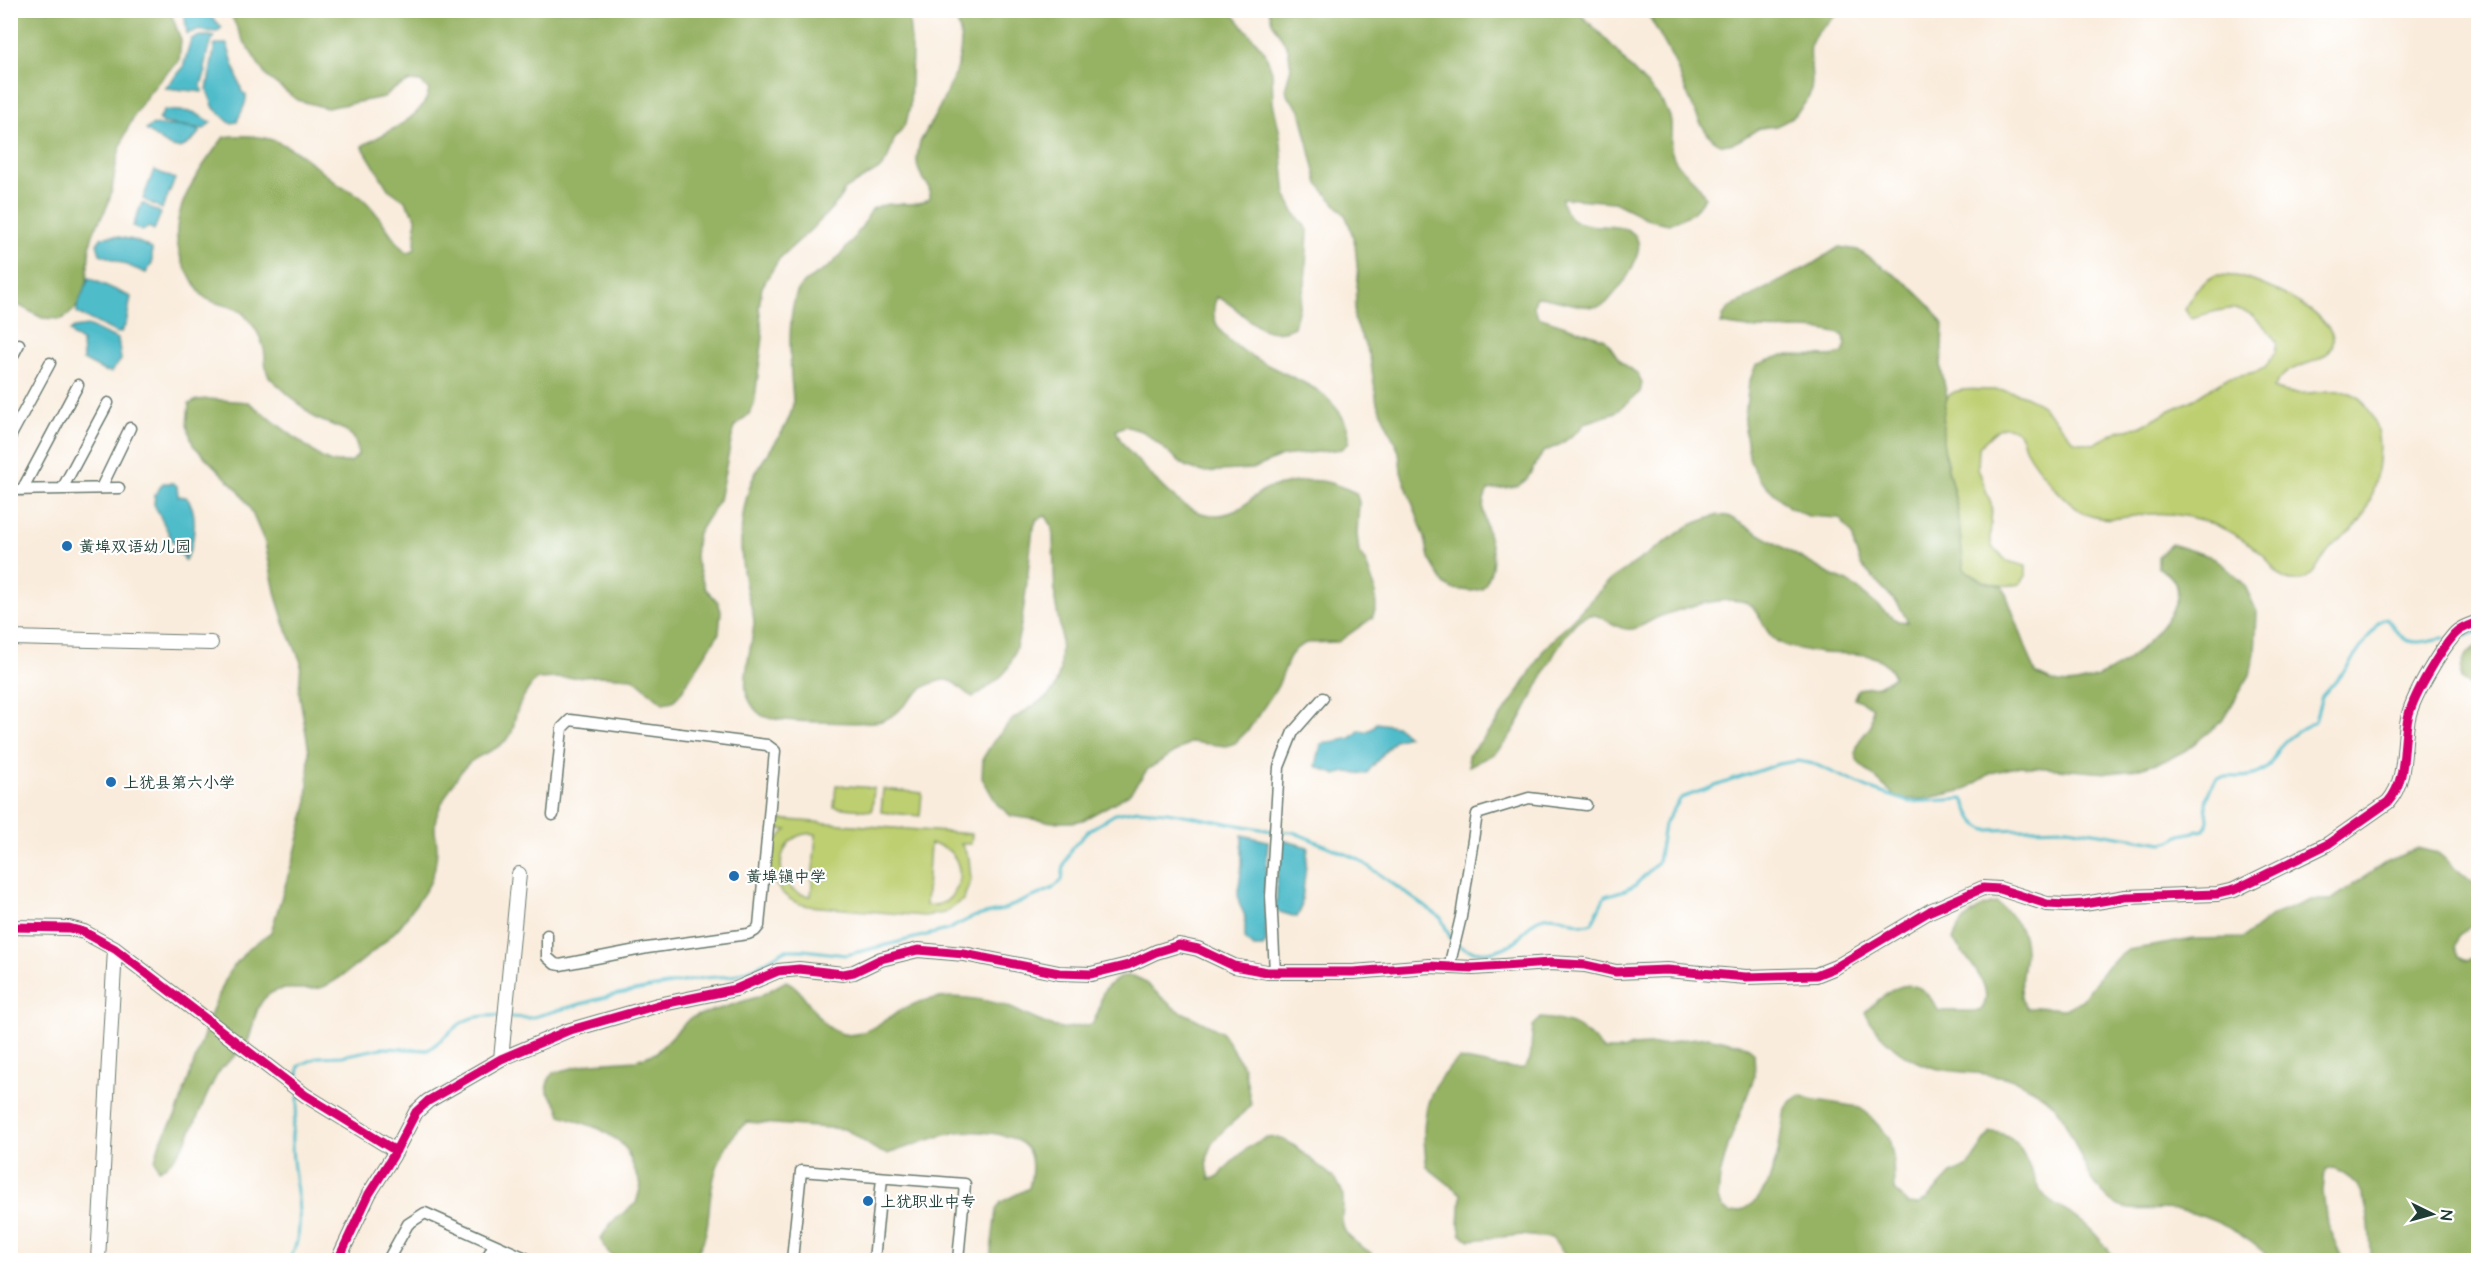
<svg xmlns="http://www.w3.org/2000/svg" width="2489" height="1271" font-family="'Architects Daughter','LXGW WenKai TC',sans-serif">
<style>
.green{fill:#becf71;stroke:#6e8652;stroke-width:1.5;fill-rule:evenodd}
.forest{fill:#96b263;stroke:#5a784c;stroke-width:1.5}
.water{fill:#4fbcca;stroke:#377c7f;stroke-width:1.5}
.lines{fill:none;stroke-linecap:round;stroke-linejoin:round}
.stream{stroke:#4fbcca;stroke-width:3}
.minor-casing{stroke:#6b7a6f;stroke-width:13}
.tertiary-casing{stroke:#6b7a6f;stroke-width:16}
.minor{stroke:#fff;stroke-width:10}
.tertiary{stroke:#fff;stroke-width:14}
.cycleway-casing{stroke:#fff;stroke-width:13}
.cycleway{stroke:#d6006c;stroke-width:9}
.poi-dot{fill:#1f6fb2;stroke:#fff;stroke-width:2}
.labels{text-anchor:middle;stroke-width:4.5;stroke-linejoin:round;paint-order:stroke}
.poi-label{font-size:16px;fill:#1f3d34;stroke:#fff;text-anchor:start}
</style>
<rect width="100%" height="100%" fill="#fff"/>
<filter id="ink" filterUnits="userSpaceOnUse"><feTurbulence type="fractalNoise" baseFrequency=".0167" numOctaves="2"/><feDisplacementMap in="SourceGraphic" scale="12" xChannelSelector="R" yChannelSelector="G"/><feConvolveMatrix kernelMatrix="1 2 1 2 8 2 1 2 1" color-interpolation-filters="sRGB"/></filter>
<filter id="wash" filterUnits="userSpaceOnUse"><feTurbulence type="fractalNoise" baseFrequency=".008" numOctaves="4" result="noise"/><feDisplacementMap in="SourceGraphic" scale="24" xChannelSelector="R" yChannelSelector="G"/><feGaussianBlur stdDeviation="1.35" result="paint"/><feColorMatrix in="noise" values="0 0 0 0 0 0 0 0 0 0 0 0 0 0 0 0 0 1.4 0 .05"/><feComposite in="paint" operator="in"/></filter>
<g filter="url(#wash)">
<rect width="100%" height="100%" fill="#f9ecdc"/>
<path class="green" d="M 2216,275 C 2225,276 2235,275 2243,278 C 2264,283 2351,321 2330,350 C 2317,368 2287,360 2274,388 C 2316,407 2353,365 2375,423 C 2384,449 2375,497 2361,520 C 2353,532 2337,539 2328,551 C 2318,564 2311,583 2292,581 C 2277,580 2272,564 2263,555 C 2249,542 2230,531 2213,524 C 2193,517 2171,512 2151,514 C 2129,515 2110,523 2088,515 C 2069,508 2036,468 2026,450 C 2024,445 2023,437 2019,433 C 2015,429 2008,426 2003,427 C 1995,429 1985,442 1979,447 L 1978,468 L 1992,507 L 1990,537 L 1992,547 L 2007,561 L 2026,566 L 2026,576 L 2020,584 C 1998,589 1982,582 1964,569 C 1960,549 1961,529 1958,510 C 1953,482 1931,421 1948,397 C 1955,387 1977,390 1987,390 C 2034,388 2046,410 2074,441 L 2094,444 L 2120,430 L 2140,427 L 2166,412 L 2193,400 L 2227,378 L 2255,372 L 2265,368 L 2275,352 L 2277,342 C 2245,301 2238,305 2191,318 L 2185,310 C 2192,292 2198,285 2216,275 Z
M 836,785 L 874,788 L 872,811 L 834,807 Z
M 883,789 L 922,793 L 920,816 L 881,812 Z
M 775,819 L 972,834 L 971,844 L 961,844 L 969,858 L 971,880 L 963,900 L 945,913 L 924,916 L 809,906 C 771,901 755,854 787,830 L 774,828 ZM 816,834 L 811,896 C 767,893 774,828 816,834 ZM 930,844 C 972,846 967,910 926,905 Z"/>
<path class="forest" d="M 1269,10 L 1577,11 C 1594,28 1610,41 1624,60 C 1639,80 1661,93 1670,117 C 1674,130 1667,145 1674,158 C 1681,173 1699,180 1705,197 L 1693,213 L 1669,224 L 1650,220 L 1614,202 L 1562,198 C 1566,243 1623,214 1636,237 C 1642,247 1636,258 1632,268 C 1627,279 1622,285 1614,294 C 1611,297 1608,302 1605,304 C 1592,313 1553,297 1536,297 L 1534,307 L 1538,317 L 1605,339 L 1621,362 L 1638,374 L 1642,383 L 1640,392 L 1615,413 L 1585,423 L 1578,431 L 1561,444 L 1543,452 L 1527,479 L 1518,486 L 1488,490 C 1470,522 1511,551 1482,589 L 1472,591 L 1452,589 L 1444,584 L 1429,558 L 1425,538 L 1401,472 L 1399,452 L 1377,403 L 1370,357 L 1354,319 L 1358,275 L 1355,244 L 1349,224 L 1345,215 L 1318,184 L 1300,110 L 1287,95 L 1286,86 L 1291,67 L 1288,48 L 1272,22 Z
M 11,11 L 172,11 L 172,16 L 181,40 L 179,61 C 152,85 127,119 118,156 C 114,171 114,186 109,201 C 105,214 95,225 92,238 C 83,269 97,299 62,319 L 42,318 L 11,301 Z
M 229,11 L 908,11 L 912,51 L 910,107 L 906,123 L 894,140 L 887,160 L 881,168 L 844,190 L 840,199 L 818,223 L 779,259 L 762,287 L 759,307 L 763,337 L 754,405 L 749,414 L 734,427 L 719,500 L 697,535 L 695,557 L 705,588 L 718,602 L 721,611 L 719,633 L 680,694 L 673,701 L 663,703 L 633,678 L 602,676 L 536,679 C 527,690 520,700 516,714 C 514,721 514,730 510,736 C 497,752 482,752 469,763 C 457,774 441,802 436,818 C 433,829 437,838 437,849 C 435,888 423,891 404,921 C 393,937 341,980 323,987 C 303,994 280,980 263,1000 C 253,1012 254,1029 247,1043 C 241,1055 226,1060 219,1072 C 201,1098 188,1160 158,1169 L 155,1160 L 160,1142 L 176,1115 L 213,1008 L 229,972 L 248,949 L 271,932 L 295,853 L 307,804 L 308,783 L 309,751 L 299,692 L 301,662 L 285,625 L 276,596 L 265,543 L 249,506 L 238,490 L 193,445 L 187,425 L 189,404 L 197,400 L 208,399 L 248,402 L 322,458 L 331,462 L 351,462 L 358,455 L 357,446 L 353,437 L 345,430 L 315,418 L 269,377 C 263,366 267,356 263,346 C 261,337 253,325 247,318 C 236,302 216,308 203,296 C 197,290 193,281 188,273 C 158,223 194,177 224,137 C 280,130 298,153 339,185 C 347,190 357,193 363,199 C 381,214 389,237 407,253 L 415,249 L 416,217 L 404,200 L 388,189 L 362,146 C 384,133 425,118 429,90 L 421,82 L 410,81 L 392,90 L 384,97 L 327,108 L 297,100 L 266,76 L 243,40 Z
M 950,11 L 1230,11 L 1265,52 L 1272,72 L 1273,103 L 1280,134 L 1286,196 L 1295,214 L 1308,230 L 1305,284 L 1294,327 C 1257,345 1246,308 1217,297 C 1194,345 1293,372 1320,392 C 1336,405 1350,422 1349,442 L 1342,449 L 1282,456 L 1253,469 L 1203,472 L 1185,466 L 1144,432 L 1125,426 L 1116,430 C 1122,448 1140,462 1152,476 C 1175,502 1207,529 1242,507 C 1249,502 1256,494 1264,490 C 1270,486 1279,486 1286,484 C 1315,477 1328,480 1356,493 L 1359,502 L 1357,534 L 1359,553 L 1365,561 L 1375,588 L 1376,608 L 1372,618 L 1338,642 L 1306,643 L 1297,648 L 1290,656 L 1278,686 L 1249,729 L 1235,743 L 1226,746 L 1191,742 L 1148,769 L 1129,794 L 1119,800 L 1083,820 L 1073,822 L 1053,822 L 1011,816 L 997,804 L 982,778 L 983,758 L 993,742 L 1013,719 L 1047,697 L 1054,689 L 1060,671 L 1061,632 L 1055,601 L 1053,537 L 1052,526 L 1046,516 L 1037,519 L 1033,529 C 1028,562 1024,647 1006,671 C 997,682 984,690 973,697 C 960,692 955,676 939,681 C 915,686 906,711 884,720 C 874,725 773,722 763,716 C 755,712 747,699 746,690 C 743,677 753,640 754,623 C 754,610 748,600 746,587 C 739,554 739,521 749,489 C 758,459 784,439 792,409 C 794,400 792,387 791,378 C 790,355 788,313 797,292 C 803,279 822,273 832,264 C 848,248 862,228 872,209 C 895,198 913,210 930,198 C 931,183 924,183 919,171 C 915,162 918,151 920,142 C 938,109 981,46 950,11 Z
M 1646,11 L 1840,11 C 1831,21 1814,32 1811,45 C 1808,63 1817,84 1807,100 C 1800,111 1789,121 1776,126 C 1771,127 1764,127 1758,129 C 1748,134 1735,147 1721,144 C 1700,139 1682,77 1673,59 C 1664,42 1655,26 1646,11 Z
M 1839,247 L 1858,250 L 1909,285 L 1930,306 L 1943,324 L 1941,368 L 1947,397 L 1943,416 L 1943,441 L 1946,461 L 1957,507 L 1964,569 L 1983,582 L 2003,586 L 2036,674 C 2048,680 2061,686 2076,683 C 2091,681 2106,674 2119,666 C 2138,655 2183,611 2177,587 C 2174,577 2165,572 2158,567 L 2158,557 L 2171,544 L 2215,558 L 2244,584 L 2257,612 L 2255,653 L 2250,675 L 2222,721 L 2186,750 L 2167,760 L 2129,771 L 2108,773 L 2020,766 L 1991,773 L 1965,790 L 1924,799 L 1904,799 L 1895,796 L 1858,762 L 1855,753 L 1859,741 L 1871,726 L 1872,707 L 1854,698 L 1858,689 L 1878,686 L 1894,677 C 1883,647 1847,655 1822,653 C 1813,652 1804,650 1795,648 C 1756,642 1767,605 1740,601 C 1717,597 1683,608 1661,616 C 1652,619 1645,625 1636,628 C 1616,635 1604,610 1586,616 C 1558,624 1526,727 1497,751 C 1490,758 1477,761 1469,766 L 1468,756 L 1494,726 L 1519,691 L 1544,649 L 1610,580 L 1690,525 L 1718,515 L 1728,516 L 1831,575 L 1850,583 L 1890,616 L 1898,621 L 1908,622 L 1898,604 L 1861,565 L 1854,546 L 1853,535 L 1839,518 L 1808,516 L 1789,507 L 1760,480 L 1750,462 L 1744,423 L 1749,383 L 1756,365 L 1783,355 L 1833,356 L 1843,353 L 1846,344 L 1842,335 C 1816,325 1786,331 1759,329 C 1746,328 1734,326 1721,324 L 1724,314 L 1730,307 L 1811,265 Z
M 2478,645 L 2478,769 L 2478,693 L 2461,679 C 2460,664 2466,652 2478,645 Z
M 2418,848 L 2438,853 L 2473,883 L 2478,886 L 2478,919 L 2459,937 L 2454,947 L 2458,956 L 2467,960 L 2478,956 L 2478,1260 L 2371,1260 C 2371,1241 2369,1207 2360,1190 C 2355,1180 2343,1174 2334,1168 L 2325,1170 L 2323,1192 L 2327,1224 L 2343,1260 L 2272,1260 C 2247,1235 2213,1216 2177,1210 C 2159,1207 2129,1214 2115,1204 C 2082,1181 2078,1138 2056,1107 C 2051,1100 2038,1093 2030,1088 C 1982,1059 1936,1089 1887,1041 C 1877,1031 1870,1024 1865,1012 C 1881,997 1907,971 1928,995 C 1932,999 1935,1006 1939,1011 L 1980,1011 C 1999,990 1966,958 1953,940 C 1960,920 1976,906 1997,903 C 2051,944 2006,974 2027,1009 L 2036,1007 L 2065,1009 L 2082,1000 L 2108,965 L 2128,950 L 2194,939 L 2243,938 L 2273,915 L 2311,900 L 2331,900 L 2388,861 Z
M 1123,976 L 1133,976 L 1142,980 L 1174,1008 L 1222,1032 L 1244,1068 L 1251,1104 C 1232,1129 1197,1137 1210,1179 L 1219,1177 C 1225,1168 1232,1161 1241,1154 C 1272,1125 1287,1138 1315,1163 C 1324,1170 1337,1178 1341,1189 C 1348,1203 1336,1220 1347,1234 C 1355,1245 1370,1250 1379,1260 L 990,1260 L 996,1210 L 1001,1202 L 1029,1188 C 1038,1150 1027,1138 990,1133 C 978,1132 965,1130 953,1133 C 931,1138 909,1147 887,1154 C 871,1150 860,1136 844,1129 L 747,1122 C 724,1141 713,1171 710,1201 C 708,1219 708,1236 698,1251 L 673,1260 L 622,1260 L 611,1255 L 604,1247 L 601,1238 L 612,1222 L 636,1203 L 641,1185 L 626,1149 L 619,1141 L 600,1129 L 561,1115 L 558,1106 L 547,1091 L 548,1081 L 553,1073 L 592,1063 L 636,1060 L 656,1053 L 690,1018 L 760,996 L 786,981 C 807,990 814,1022 837,1032 C 860,1043 885,1019 903,1009 C 913,1004 927,999 938,998 C 959,996 986,999 1006,1006 C 1024,1013 1042,1025 1061,1028 C 1065,1029 1085,1025 1092,1024 C 1109,999 1089,995 1123,976 Z
M 1541,1018 C 1575,1021 1580,1026 1604,1050 L 1623,1050 L 1632,1046 L 1668,1044 L 1678,1040 L 1708,1037 L 1747,1046 L 1754,1053 L 1755,1075 L 1728,1146 L 1720,1176 L 1718,1199 L 1723,1208 L 1731,1213 L 1741,1211 L 1757,1200 L 1768,1184 L 1778,1153 L 1785,1108 L 1791,1101 L 1800,1095 L 1810,1099 L 1858,1107 L 1867,1113 L 1889,1137 L 1893,1157 L 1894,1189 L 1908,1204 L 1918,1205 L 1926,1200 L 1951,1174 L 1969,1166 L 1990,1132 C 2025,1131 2026,1169 2041,1191 C 2051,1206 2065,1209 2078,1219 C 2093,1229 2106,1246 2116,1260 L 1569,1260 L 1552,1238 L 1521,1235 L 1470,1240 L 1461,1235 L 1459,1225 L 1461,1194 L 1427,1167 C 1420,1123 1423,1088 1459,1059 C 1483,1062 1499,1070 1524,1068 L 1530,1060 L 1533,1026 Z"/>
<path class="water" d="M 184,11 L 204,11 L 222,27 L 217,32 L 202,31 L 200,29 L 187,34 Z
M 200,36 L 214,36 L 208,49 L 204,68 L 206,71 L 201,84 L 202,92 L 165,88 L 183,68 L 191,39 Z
M 215,44 L 227,44 L 242,92 L 246,95 C 247,106 240,112 237,122 L 230,123 L 214,108 L 207,90 Z
M 164,110 L 193,112 L 211,122 L 204,129 L 164,123 L 159,120 Z
M 152,125 L 189,127 L 200,131 C 180,159 170,147 146,130 Z
M 154,170 L 175,179 L 162,209 L 143,199 Z
M 142,203 L 161,213 L 154,230 L 149,227 L 142,231 L 133,226 Z
M 114,236 L 137,241 L 152,249 L 152,263 L 146,273 L 100,254 L 97,244 L 102,237 Z
M 89,278 L 131,297 L 126,324 L 121,332 L 117,333 L 77,313 L 77,306 Z
M 88,326 L 118,339 L 121,360 L 111,372 L 104,371 L 83,360 L 82,341 L 73,336 L 70,331 L 74,328 Z
M 163,483 L 173,483 L 177,486 L 178,496 L 186,497 C 200,512 194,546 185,560 L 182,555 L 179,554 L 154,504 L 155,495 Z
M 1376,723 L 1396,726 L 1408,736 L 1395,740 L 1366,774 L 1346,772 L 1336,775 L 1316,766 L 1321,744 L 1351,738 L 1360,730 L 1365,732 L 1373,728 Z
M 1242,835 L 1268,841 L 1265,886 L 1266,942 L 1263,947 L 1253,947 L 1245,939 L 1245,916 L 1239,903 L 1238,892 L 1242,865 Z
M 1279,839 L 1308,847 L 1301,909 L 1297,917 L 1276,911 Z"/>
<g class="lines">
<path class="stream" d="M 2460,638 L 2478,632
M 1278,831 L 1293,832 L 1358,859 L 1441,918 L 1452,941
M 1457,945 C 1478,956 1500,954 1518,939 C 1525,932 1528,924 1538,919 C 1560,909 1577,930 1592,923 L 1605,896 L 1625,890 L 1635,885 L 1658,862 L 1664,825 L 1681,798 L 1778,764 L 1798,761 L 1814,764 L 1870,789 L 1910,802 L 1963,799 C 1970,812 1972,825 1987,830 L 2068,828 L 2163,843 L 2171,841 L 2181,835 L 2204,830 C 2211,821 2207,816 2206,806 C 2205,796 2212,786 2217,778 C 2229,775 2243,779 2254,775 C 2275,768 2271,755 2284,742 C 2293,733 2304,728 2315,721 L 2322,696 L 2345,670 L 2379,622 L 2386,618 C 2392,623 2395,631 2402,637 C 2414,647 2430,639 2444,638
M 509,1017 L 530,1018 L 613,995 L 703,978 L 732,976 L 758,966 L 785,950 L 804,950 L 846,955 L 947,930 L 973,917 L 1002,910 L 1052,889 L 1062,880 L 1064,865 L 1072,848 L 1088,831 L 1115,814 L 1138,810 L 1167,812 L 1272,831
M 297,1084 L 299,1066 L 318,1057 L 342,1056 L 382,1048 L 428,1050 C 459,1028 458,1013 502,1016
M 289,1260 C 312,1223 289,1175 292,1134 C 293,1122 299,1110 298,1097"/>
</g>
</g>
<g filter="url(#ink)">
<g class="lines">
<defs>
<path id="minor" d="M 10,361 L 19,344
M 10,437 L 50,363
M 101,488 L 130,428
M 62,489 L 108,403
M 10,490 L 119,488
M 22,490 L 78,385
M 547,935 L 547,957 L 555,964 L 560,965 L 647,948 L 748,934 L 755,931 L 759,926 L 775,751 L 767,745 L 570,720 L 562,728 L 553,815
M 1449,967 L 1461,917 L 1477,814 L 1529,798 L 1586,805
M 1275,972 L 1271,896 L 1279,767 L 1293,732 L 1323,698
M 388,1260 L 408,1224 L 425,1213 L 530,1260
M 486,1260 L 494,1244
M 792,1260 L 801,1171 L 965,1184 L 958,1260
M 874,1260 L 882,1178"/>
<path id="tertiary" d="M 10,638 L 211,643
M 10,927 L 69,928 L 84,932 L 115,949 L 305,1095 L 396,1151
M 501,1059 L 519,874
M 98,1260 L 115,949
M 338,1260 L 369,1194 L 393,1156 L 416,1112 L 428,1101 L 501,1059 L 567,1031 L 658,1005 L 736,989 L 778,971 L 799,969 L 843,974 L 854,972 L 881,959 L 918,950 L 964,954 L 1059,973 L 1091,974 L 1128,965 L 1156,952 L 1179,945 L 1198,949 L 1234,966 L 1267,972 L 1353,972 L 1430,966 L 1473,968 L 1550,963 L 1585,965 L 1616,972 L 1667,970 L 1746,977 L 1816,975 L 1836,967 L 1930,911 L 1983,888 L 2000,889 L 2047,904 L 2066,905 L 2084,904 L 2126,897 L 2217,894 L 2234,890 L 2328,844 L 2388,802 C 2409,778 2401,744 2409,714 C 2415,693 2440,651 2454,635 C 2460,628 2470,625 2478,622"/>
</defs>
<use href="#minor" class="minor-casing"/>
<use href="#tertiary" class="tertiary-casing"/>
<use href="#minor" class="minor"/>
<use href="#tertiary" class="tertiary"/>
<defs>
<path id="cycleway" d="M 10,927 L 69,928 L 84,932 L 115,949 L 305,1095 L 396,1151
M 338,1260 L 369,1194 L 393,1156 L 416,1112 L 428,1101 L 501,1059 L 567,1031 L 658,1005 L 736,989 L 778,971 L 799,969 L 843,974 L 854,972 L 881,959 L 918,950 L 964,954 L 1059,973 L 1091,974 L 1128,965 L 1156,952 L 1179,945 L 1198,949 L 1234,966 L 1267,972 L 1353,972 L 1430,966 L 1473,968 L 1550,963 L 1585,965 L 1616,972 L 1667,970 L 1746,977 L 1816,975 L 1836,967 L 1930,911 L 1983,888 L 2000,889 L 2047,904 L 2066,905 L 2084,904 L 2126,897 L 2217,894 L 2234,890 L 2328,844 L 2388,802 C 2409,778 2401,744 2409,714 C 2415,693 2440,651 2454,635 C 2460,628 2470,625 2478,622"/>
</defs>
<use href="#cycleway" class="cycleway-casing"/>
<use href="#cycleway" class="cycleway"/>
</g>
</g>
<g class="poi-dot">
<circle cx="67" cy="546" r="6"/>
<circle cx="111" cy="782" r="6"/>
<circle cx="734" cy="876" r="6"/>
<circle cx="868" cy="1201" r="6"/>
</g>
<g class="labels">
<g class="poi-label">
<text x="79" y="552">黄埠双语幼儿园</text>
<text x="123" y="788">上犹县第六小学</text>
<text x="746" y="882">黄埠镇中学</text>
<text x="880" y="1207">上犹职业中专</text>
</g>
</g>
<rect width="2489" height="1271" fill="none" stroke="#fff" stroke-width="36"/>
<g transform="translate(2432 1214) rotate(95)" stroke="#ffffff" stroke-width="4.5" paint-order="stroke">
<path d="M0-4.5L10 22L0 15L-10 22Z" fill="#1f3d34"/>
<text y="-9" font-size="16" font-weight="bold" text-anchor="middle" fill="#1f3d34">N</text>
</g>
</svg>
